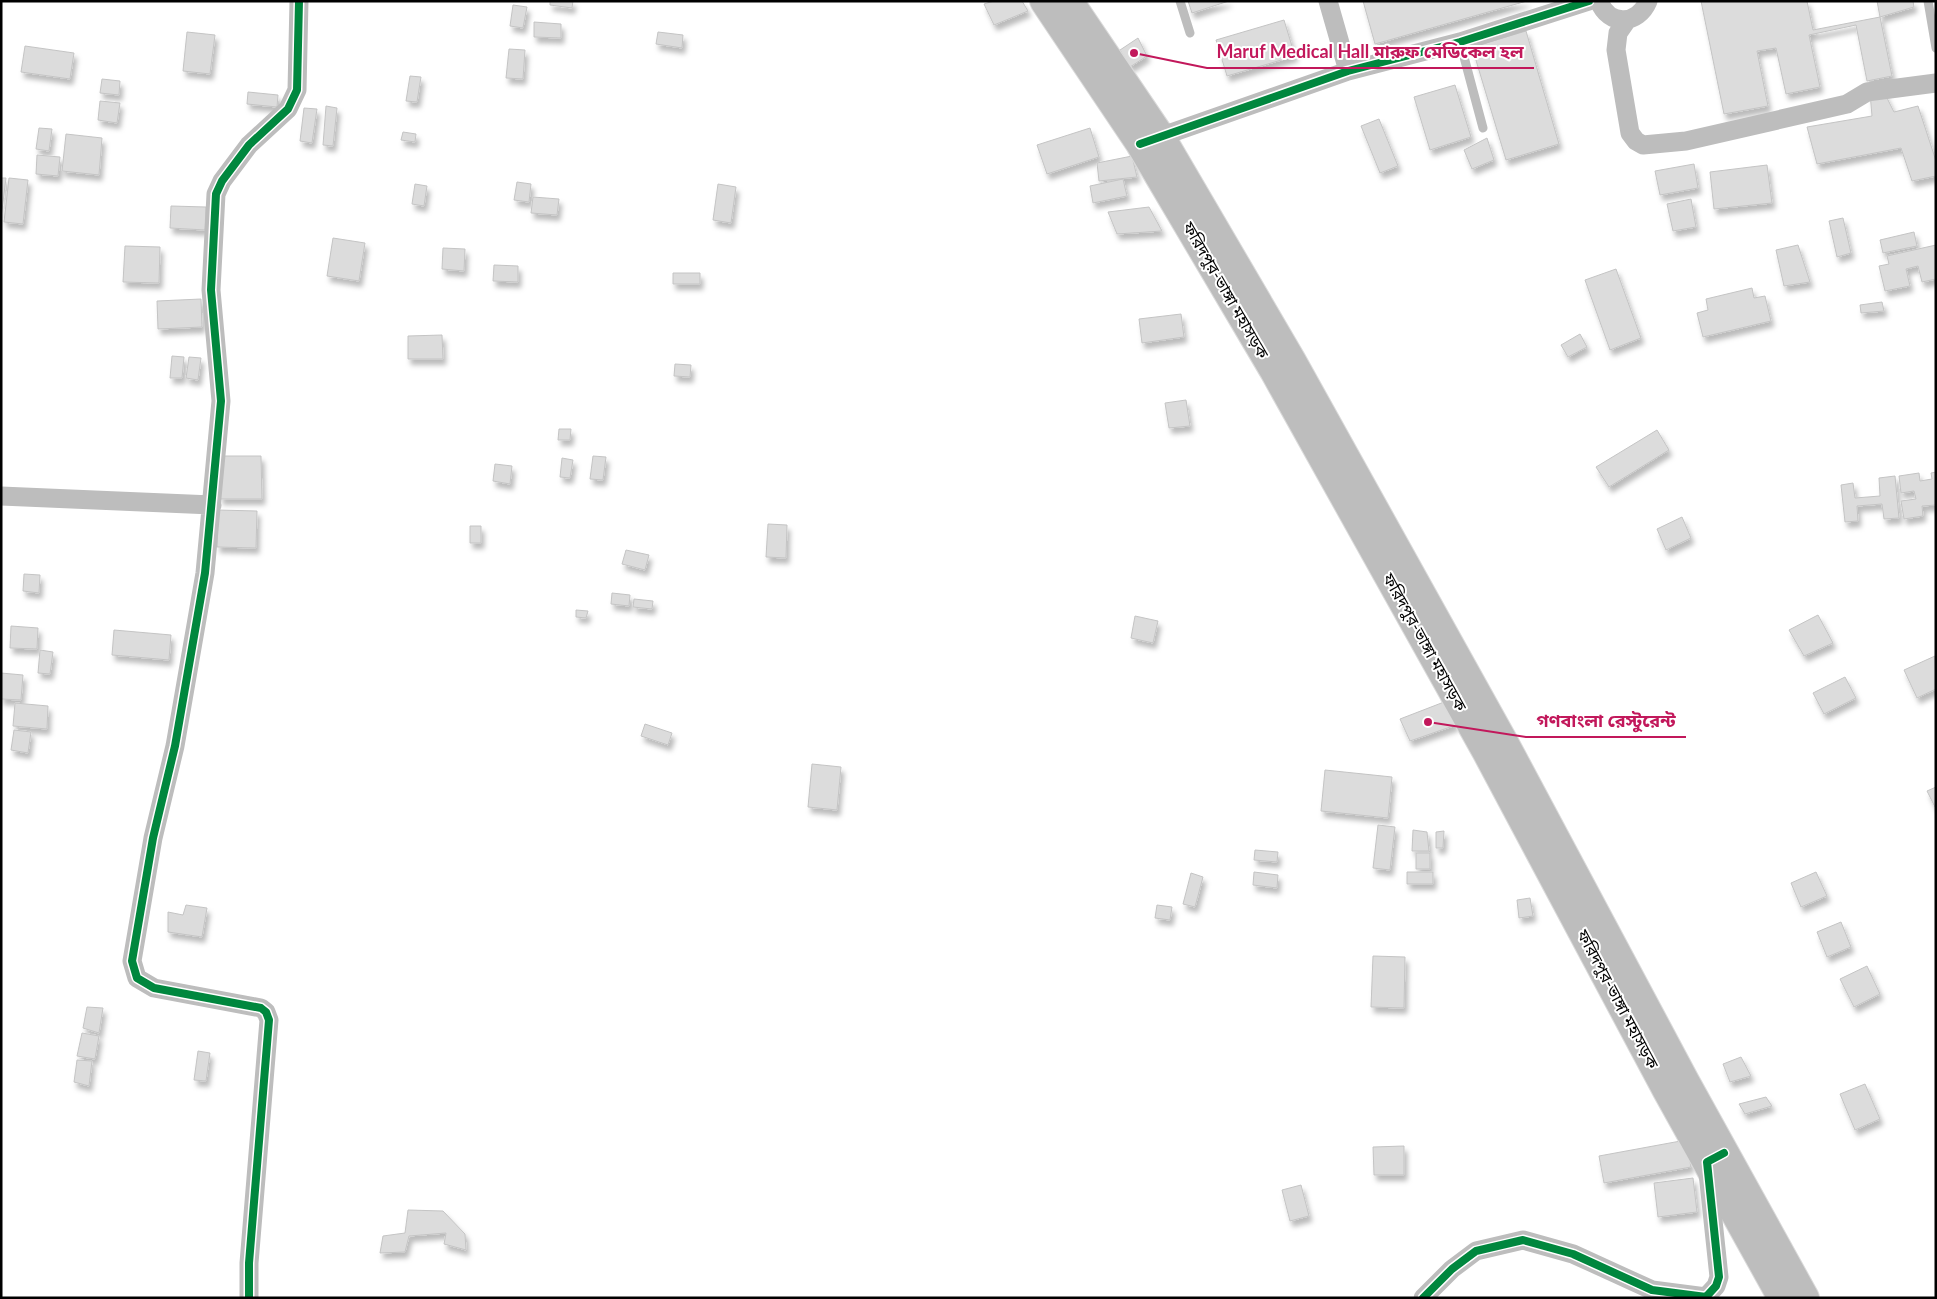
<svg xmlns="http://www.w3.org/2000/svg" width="1937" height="1299" font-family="Lato,'Noto Sans Bengali',sans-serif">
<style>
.building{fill:#dcdcdc;stroke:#c4c4c4;filter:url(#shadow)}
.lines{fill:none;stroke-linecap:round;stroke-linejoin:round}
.highway-casing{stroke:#dbdbdb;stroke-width:30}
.lane{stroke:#bdbdbd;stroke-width:9}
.street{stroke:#bdbdbd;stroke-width:19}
.highway{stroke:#bdbdbd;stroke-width:28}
.cycleway-casing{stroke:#fff;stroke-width:11}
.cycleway{stroke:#00873e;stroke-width:8}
.labels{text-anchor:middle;stroke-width:4;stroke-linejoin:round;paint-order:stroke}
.street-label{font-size:16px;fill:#000;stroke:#fff}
.leader{fill:none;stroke:#c2185b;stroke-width:2}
.callout-dot{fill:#c2185b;stroke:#fff;stroke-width:2}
.callout-label{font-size:18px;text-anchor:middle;font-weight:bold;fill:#c2185b;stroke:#fff;stroke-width:4;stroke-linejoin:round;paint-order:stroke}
</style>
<defs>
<filter id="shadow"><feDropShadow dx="3" dy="5.5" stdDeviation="2.5" flood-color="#0004"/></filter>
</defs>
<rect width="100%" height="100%" fill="#fff"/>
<path class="building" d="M 550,1 L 573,1 L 572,8 L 550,5 Z
M 994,1 L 1022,1 L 1028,11 L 994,25 L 984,4 Z
M 1188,1 L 1229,1 L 1192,13 Z
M 1363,1 L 1527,1 L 1375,44 Z
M 1701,1 L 1807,1 L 1813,30 L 1880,17 L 1892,76 L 1867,81 L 1856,25 L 1809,35 L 1820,87 L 1786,94 L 1776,48 L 1757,51 L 1768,106 L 1724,114 Z
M 1877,1 L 1913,1 L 1914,7 L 1880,17 Z
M 513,5 L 527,7 L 523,28 L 510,26 Z
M 1284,20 L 1295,56 L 1227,76 L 1216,40 Z
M 534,22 L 561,24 L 561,38 L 534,37 Z
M 1526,31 L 1559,144 L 1506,160 L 1472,47 Z
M 187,32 L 215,35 L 210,74 L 183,71 Z
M 658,32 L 683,35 L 682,48 L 656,44 Z
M 1138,38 L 1147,56 L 1130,67 L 1120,50 Z
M 25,46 L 74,53 L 70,79 L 21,72 Z
M 509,49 L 525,50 L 523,79 L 506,78 Z
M 410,76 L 421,77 L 417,102 L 406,101 Z
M 102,79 L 120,81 L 119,95 L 100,93 Z
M 1455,85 L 1471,137 L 1430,150 L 1414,97 Z
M 248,92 L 278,95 L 277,107 L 247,104 Z
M 1884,92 L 1894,112 L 1918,106 L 1936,161 L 1936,176 L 1912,181 L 1901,148 L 1817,164 L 1807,127 L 1872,116 L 1870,93 Z
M 100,101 L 120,103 L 117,123 L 98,120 Z
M 326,106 L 337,108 L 333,146 L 323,145 Z
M 304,108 L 317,109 L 312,143 L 300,141 Z
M 1379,119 L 1398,166 L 1380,173 L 1361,126 Z
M 39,128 L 52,129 L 49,151 L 36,149 Z
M 1090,128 L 1099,157 L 1047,174 L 1037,145 Z
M 403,132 L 416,134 L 415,142 L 401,140 Z
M 66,134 L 102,138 L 99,175 L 62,171 Z
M 1487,138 L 1494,160 L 1472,169 L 1464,150 Z
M 37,155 L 60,157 L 58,176 L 36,174 Z
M 1132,156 L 1137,177 L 1099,181 L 1097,163 Z
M 1694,164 L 1698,188 L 1660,195 L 1655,171 Z
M 1767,165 L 1772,203 L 1714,209 L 1710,172 Z
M 1,178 L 6,178 L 1,218 Z
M 9,178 L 28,180 L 23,224 L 4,222 Z
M 1123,179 L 1127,196 L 1093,203 L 1090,186 Z
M 517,182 L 531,184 L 529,202 L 514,200 Z
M 415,184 L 427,186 L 424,206 L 412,204 Z
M 718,184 L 736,187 L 731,223 L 713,220 Z
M 533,197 L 559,199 L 557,215 L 531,213 Z
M 1691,199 L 1696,227 L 1673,231 L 1667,204 Z
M 171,206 L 206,207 L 205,230 L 170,228 Z
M 1149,207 L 1162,231 L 1117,234 L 1108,212 Z
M 1843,218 L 1851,253 L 1837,257 L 1829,221 Z
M 1914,232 L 1917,246 L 1883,253 L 1880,240 Z
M 333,238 L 365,243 L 359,281 L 327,276 Z
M 1798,245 L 1810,282 L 1784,286 L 1776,250 Z
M 1936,245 L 1936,279 L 1922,282 L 1918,266 L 1906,269 L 1910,286 L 1885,291 L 1879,266 L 1889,264 L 1887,256 Z
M 125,246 L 160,247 L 159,283 L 123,282 Z
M 443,248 L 465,249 L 464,271 L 442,269 Z
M 494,265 L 518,266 L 518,282 L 493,281 Z
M 1616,269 L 1641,338 L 1610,350 L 1585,280 Z
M 673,273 L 700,273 L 700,284 L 673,284 Z
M 1752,288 L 1754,298 L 1765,296 L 1771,321 L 1703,337 L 1697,313 L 1708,310 L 1706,299 Z
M 201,299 L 202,327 L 158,329 L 157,301 Z
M 1882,302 L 1884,311 L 1861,313 L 1860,305 Z
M 1181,314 L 1184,337 L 1142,343 L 1139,319 Z
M 1580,334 L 1587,347 L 1568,357 L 1561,345 Z
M 442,335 L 443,359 L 408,359 L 408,336 Z
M 172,356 L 184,357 L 182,378 L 170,378 Z
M 189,357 L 201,358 L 198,380 L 186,378 Z
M 675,364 L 691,365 L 690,377 L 674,376 Z
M 1186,400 L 1190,426 L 1169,428 L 1165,403 Z
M 559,429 L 571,429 L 570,440 L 558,440 Z
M 1657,430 L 1669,450 L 1609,487 L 1596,467 Z
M 220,456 L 261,456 L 262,499 L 220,499 Z
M 593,456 L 606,457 L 603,480 L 590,479 Z
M 562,458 L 573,460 L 570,478 L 560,477 Z
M 495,464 L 512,466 L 510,484 L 493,481 Z
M 1936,472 L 1936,505 L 1922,506 L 1923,516 L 1904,519 L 1901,501 L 1916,499 L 1914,491 L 1901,493 L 1899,476 L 1919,473 L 1920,481 L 1932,479 L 1931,473 Z
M 1895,476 L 1899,518 L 1884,519 L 1882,504 L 1857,506 L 1858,521 L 1845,522 L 1841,485 L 1853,483 L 1855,498 L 1880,496 L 1879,478 Z
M 218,510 L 257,511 L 256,548 L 217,547 Z
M 1682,517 L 1691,538 L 1666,550 L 1657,529 Z
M 768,524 L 787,525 L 786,558 L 766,557 Z
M 470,526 L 481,526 L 481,543 L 470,543 Z
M 626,550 L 649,555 L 645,570 L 622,564 Z
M 24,574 L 40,575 L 39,593 L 23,591 Z
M 612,593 L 630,595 L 629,606 L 611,604 Z
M 634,599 L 653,601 L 652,609 L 633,607 Z
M 576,610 L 588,611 L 586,618 L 576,617 Z
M 1818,615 L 1833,643 L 1804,656 L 1789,630 Z
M 1135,616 L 1158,621 L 1153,643 L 1131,638 Z
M 11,626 L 38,628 L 37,649 L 10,648 Z
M 114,630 L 171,635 L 169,660 L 112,655 Z
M 40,650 L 53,652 L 50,674 L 38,673 Z
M 1935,656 L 1936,689 L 1917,698 L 1904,670 Z
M 1,673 L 23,675 L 21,700 L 1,699 Z
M 1845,677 L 1856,698 L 1824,714 L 1813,693 Z
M 1444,702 L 1456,725 L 1410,741 L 1400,719 Z
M 15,703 L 48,706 L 47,729 L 13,726 Z
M 645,724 L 672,733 L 668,745 L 641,736 Z
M 14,730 L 31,732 L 28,753 L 11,750 Z
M 812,764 L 841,767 L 837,810 L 808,807 Z
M 1325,770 L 1392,777 L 1388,818 L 1321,811 Z
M 1936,787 L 1936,809 L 1927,791 Z
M 1378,825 L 1395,827 L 1390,870 L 1373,868 Z
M 1413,830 L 1427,832 L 1429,851 L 1412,851 Z
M 1444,831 L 1443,848 L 1436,848 L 1436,832 Z
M 1255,850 L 1278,852 L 1277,862 L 1254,860 Z
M 1416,853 L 1430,853 L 1430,869 L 1416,869 Z
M 1254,872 L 1278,875 L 1277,888 L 1253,885 Z
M 1407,872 L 1433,872 L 1433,884 L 1407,884 Z
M 1816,872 L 1827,896 L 1801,907 L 1791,883 Z
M 1191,873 L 1203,877 L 1195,907 L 1183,904 Z
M 1530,898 L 1533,916 L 1519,918 L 1517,900 Z
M 186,905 L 207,908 L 202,937 L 168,932 L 168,912 L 183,915 Z
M 1157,905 L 1172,907 L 1170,920 L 1155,918 Z
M 1841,922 L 1851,947 L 1827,957 L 1817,932 Z
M 1373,956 L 1405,957 L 1404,1008 L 1371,1007 Z
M 1867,966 L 1880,994 L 1854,1007 L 1840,979 Z
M 87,1007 L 103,1008 L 99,1033 L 83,1028 Z
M 82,1033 L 99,1036 L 95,1059 L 77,1056 Z
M 198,1051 L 210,1053 L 206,1081 L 194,1080 Z
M 1741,1057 L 1751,1076 L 1730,1082 L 1723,1064 Z
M 77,1060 L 92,1061 L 89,1086 L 74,1082 Z
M 1865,1084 L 1880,1119 L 1855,1130 L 1840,1094 Z
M 1766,1097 L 1772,1106 L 1745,1114 L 1739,1104 Z
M 1686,1140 L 1691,1167 L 1604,1183 L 1599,1156 Z
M 1404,1146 L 1404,1175 L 1374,1175 L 1373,1147 Z
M 1693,1178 L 1697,1212 L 1658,1217 L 1654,1183 Z
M 1301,1185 L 1309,1216 L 1290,1221 L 1282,1190 Z
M 408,1210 L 443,1211 L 465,1234 L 466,1250 L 444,1244 L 446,1233 L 409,1236 L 405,1252 L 380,1253 L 383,1236 L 405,1233 Z"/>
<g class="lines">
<defs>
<path id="highway" d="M 1044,1 L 1140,144 L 1274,371 L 1487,753 L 1667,1091 L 1782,1298
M 1069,1 L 1161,137 L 1292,361 L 1505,744 L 1685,1081 L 1805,1298"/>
</defs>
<use href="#highway" class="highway-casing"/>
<path class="lane" d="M 1180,1 L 1190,33
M 1928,1 L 1936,48
M 1460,42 L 1483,128"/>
<path class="street" d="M 1328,1 L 1348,71
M 1599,1 C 1609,27 1638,25 1648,1
M 1627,20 L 1618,33 L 1616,50 L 1630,133 L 1636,141 L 1643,145 L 1686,141 L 1847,104 L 1867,92 L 1936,83
M 1151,140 L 1348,71 L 1460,42 L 1589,1
M 1,496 L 212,505
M 249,1298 L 249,1263 L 269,1020 L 266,1012 L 261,1008 L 154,988 L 137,978 L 132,961 L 153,838 L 175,746 L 205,573 L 221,401 L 211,290 L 216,194 L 222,181 L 249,145 L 288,109 L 297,90 L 299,1
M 1423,1298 L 1452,1269 L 1476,1251 L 1523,1240 L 1573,1254 L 1652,1290 L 1706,1297 L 1716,1286 L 1719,1277 L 1708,1173"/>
<use href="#highway" class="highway"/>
<defs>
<path id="cycleway" d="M 1140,144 L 1348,71 L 1460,42 L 1589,1
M 249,1298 L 249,1263 L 269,1020 L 266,1012 L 261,1008 L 154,988 L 137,978 L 132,961 L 153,838 L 175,746 L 205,573 L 221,401 L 211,290 L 216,194 L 222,181 L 249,145 L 288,109 L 297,90 L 299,1
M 1423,1298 L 1452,1269 L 1476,1251 L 1523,1240 L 1573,1254 L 1652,1290 L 1706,1297 L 1716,1286 L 1719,1277 L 1707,1162 L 1724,1153"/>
</defs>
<use href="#cycleway" class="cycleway-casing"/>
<use href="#cycleway" class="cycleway"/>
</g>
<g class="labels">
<g class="street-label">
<text transform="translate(1226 290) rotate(60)" y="6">ফরিদপুর-ভাঙ্গা মহাসড়ক</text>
<text transform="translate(1425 642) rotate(61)" y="6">ফরিদপুর-ভাঙ্গা মহাসড়ক</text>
<text transform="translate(1618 999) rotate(62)" y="6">ফরিদপুর-ভাঙ্গা মহাসড়ক</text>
</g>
</g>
<path class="leader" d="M1134 53L1207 68H1534M1428 722L1526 737H1686"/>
<g class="callout-dot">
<circle cx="1134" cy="53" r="5"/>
<circle cx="1428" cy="722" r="5"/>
</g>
<g class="callout-label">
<text x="1370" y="58">Maruf Medical Hall মারুফ মেডিকেল হল</text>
<text x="1606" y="727">গণবাংলা রেস্টুরেন্ট</text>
</g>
<rect width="1937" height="1299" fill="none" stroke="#000000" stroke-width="5"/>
</svg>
